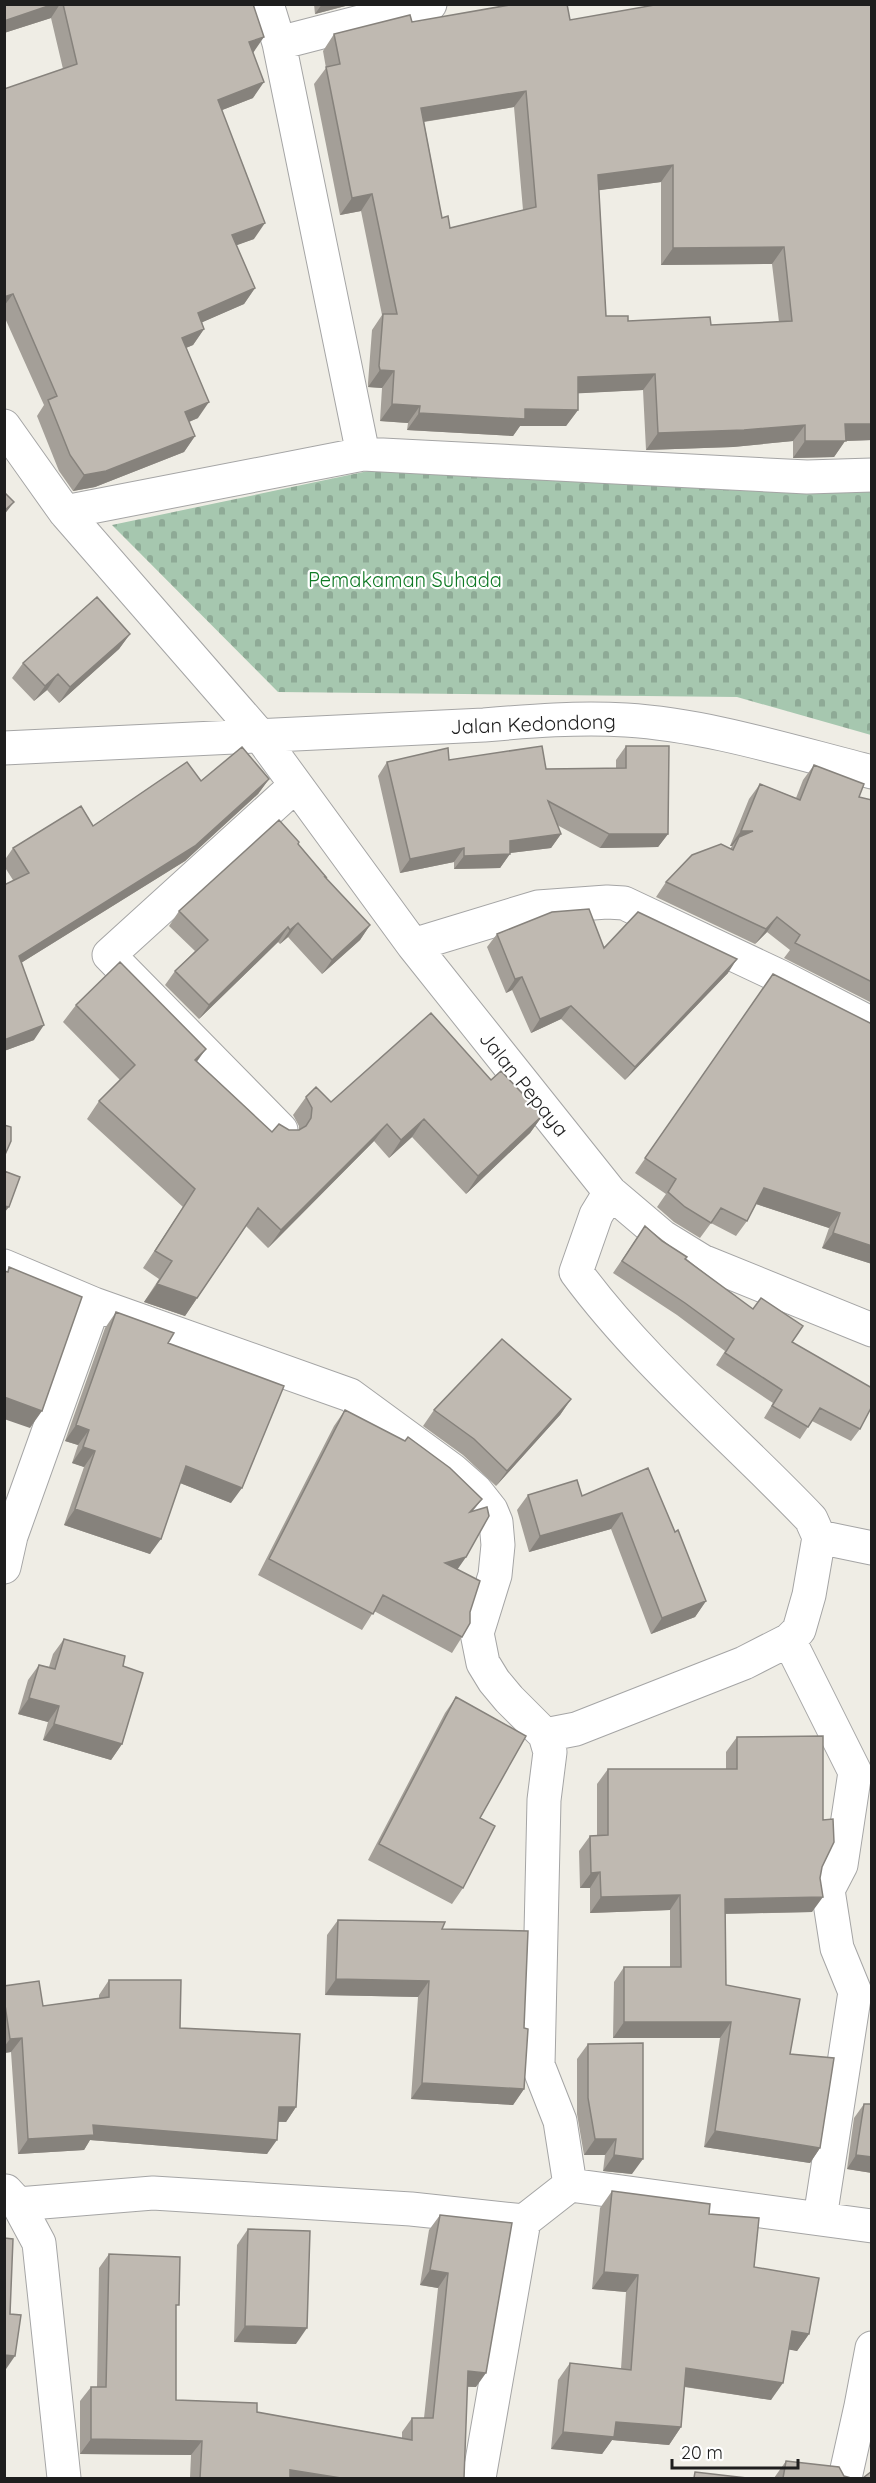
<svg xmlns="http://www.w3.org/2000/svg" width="876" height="2483" font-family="Quicksand,sans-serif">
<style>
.cemetery{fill:url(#cemetery-stones)}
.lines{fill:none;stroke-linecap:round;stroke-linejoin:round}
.minor-casing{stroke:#a5a5a5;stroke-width:35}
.minor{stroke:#fff;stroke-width:33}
.wall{fill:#a49f98;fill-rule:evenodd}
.shaded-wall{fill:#86827c}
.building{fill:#bfb9b1;stroke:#86827c;stroke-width:1.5;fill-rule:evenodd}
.labels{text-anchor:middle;stroke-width:4.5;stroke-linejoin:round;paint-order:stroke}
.park-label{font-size:20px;fill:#0f7a25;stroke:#fff}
.street-label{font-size:20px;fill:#1e1e1e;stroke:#fff}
</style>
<defs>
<pattern id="cemetery-stones" width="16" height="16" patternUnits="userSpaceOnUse" patternTransform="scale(1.5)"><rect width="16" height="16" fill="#a6c7af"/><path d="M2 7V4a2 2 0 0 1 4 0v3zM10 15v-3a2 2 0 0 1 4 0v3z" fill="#8eaa96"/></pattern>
</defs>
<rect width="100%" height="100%" fill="#efede5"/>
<path class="cemetery" d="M 392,466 L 871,488 L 871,735 L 737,697 L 278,692 L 112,525 Z"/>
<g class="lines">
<defs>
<path id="minor" d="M 279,43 L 430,4
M 4,426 L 65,512 L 261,737 L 413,945 L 610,1192 L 663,1237 L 702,1261 L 872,1330
M 363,454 L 807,477 L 872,475
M 65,512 L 363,454 L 279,43 L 267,4
M 4,748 L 484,725 C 531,721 578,717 626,720 C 708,725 792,752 872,772
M 413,945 L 538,907 L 607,902 L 624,903 L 779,976 L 872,1024
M 281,1130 L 109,955 L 296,785
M 4,1266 L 94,1304 L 11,1536 L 4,1567
M 94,1304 L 350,1395 L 451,1469 L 476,1491 L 491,1510 L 496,1522 L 498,1545 L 495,1575 L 477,1633 L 483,1663 L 494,1681 L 509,1699 L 545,1735 L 550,1752 L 544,1800 L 538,2065 L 560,2121 L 570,2185
M 819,1537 L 872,1548
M 789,1640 L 855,1772 L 841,1865 L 828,1890 L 837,1948 L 855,1992 L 820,2218
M 545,1735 L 576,1729 L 744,1663 L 789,1640 L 799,1630 L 809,1595 L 819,1537 L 811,1519 C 733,1437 644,1364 576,1272 L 596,1215 L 610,1192
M 6,2191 L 18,2204 L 39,2243 L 64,2478
M 18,2204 L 153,2193 L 411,2209 L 524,2221 L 570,2185 L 872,2226
M 479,2478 L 524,2221
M 845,2478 L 861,2406 L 872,2348"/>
</defs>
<use href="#minor" class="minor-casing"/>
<use href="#minor" class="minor"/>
</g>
<path class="wall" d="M 4,4 L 253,4 L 253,98 L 222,110 L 254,239 L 236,245 L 255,288 L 244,304 L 202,322 L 204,329 L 193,345 L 186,348 L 198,418 L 189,422 L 195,436 L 184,452 L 95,487 L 73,491 L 59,471 L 37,416 L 44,405 L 4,316 L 4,89 L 63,69 L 51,18 L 4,33 Z
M 314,4 L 353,4 L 315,14 Z
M 645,4 L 872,4 L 872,440 L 845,441 L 834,457 L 793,458 L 793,441 L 733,447 L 646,450 L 643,390 L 578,393 L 578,410 L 566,426 L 520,426 L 513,436 L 407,430 L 408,423 L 380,421 L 382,388 L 368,387 L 368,383 L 372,330 L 382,315 L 361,211 L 340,215 L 314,84 L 326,68 L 323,51 L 334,34 L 412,22 L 570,20 L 645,7 ZM 514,107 L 523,210 L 450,228 L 442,218 L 424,122 ZM 661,182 L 661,265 L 772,264 L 779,322 L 711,325 L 628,321 L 606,316 L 599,190 Z
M 130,634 L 119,649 L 59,703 L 47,690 L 34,701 L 12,678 L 23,663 Z
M 626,746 L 668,834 L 658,847 L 600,848 L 557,825 L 561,834 L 551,848 L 510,853 L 500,868 L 454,869 L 454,862 L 400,873 L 378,776 L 387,762 L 449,760 L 546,769 L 616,768 L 616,760 Z
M 814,765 L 859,797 L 872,800 L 872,1003 L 784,958 L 790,950 L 767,932 L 755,944 L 656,897 L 666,882 L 730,849 L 732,846 L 730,846 L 749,799 L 760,784 L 796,798 L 803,780 Z
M 269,779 L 258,794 L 185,861 L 21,963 L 34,1040 L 4,1051 L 13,880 L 4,866 L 4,861 L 13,848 L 93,826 L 201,781 Z
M 298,844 L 326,877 L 326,878 L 370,925 L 360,940 L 322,974 L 288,937 L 280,944 L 278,942 L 199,1019 L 165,985 L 175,971 L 195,951 L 169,926 L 179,911 Z
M 497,934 L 604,948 L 728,973 L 625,1080 L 561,1019 L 531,1033 L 512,990 L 506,993 L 487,947 Z
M 773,974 L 872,1024 L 872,1264 L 822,1248 L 829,1228 L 756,1204 L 747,1221 L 736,1236 L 711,1223 L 700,1238 L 674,1222 L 657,1207 L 666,1194 L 635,1173 Z
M 76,1005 L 197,1062 L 272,1132 L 299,1130 L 299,1126 L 293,1115 L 306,1097 L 331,1102 L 491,1080 L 543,1115 L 530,1133 L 466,1194 L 412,1137 L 389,1158 L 374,1141 L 268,1248 L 246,1226 L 185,1316 L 144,1302 L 159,1279 L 143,1268 L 183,1207 L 87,1119 L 99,1101 L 120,1080 L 63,1022 Z
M 645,1226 L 792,1342 L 860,1429 L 851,1441 L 812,1421 L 800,1439 L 764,1418 L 773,1403 L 716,1365 L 725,1351 L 677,1315 L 613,1273 Z
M 116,1312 L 168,1343 L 231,1503 L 180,1483 L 150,1554 L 64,1525 L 84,1467 L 72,1463 L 78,1445 L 65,1441 L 105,1328 Z
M 571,1399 L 560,1415 L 496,1486 L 463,1455 L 423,1426 L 434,1410 Z
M 345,1410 L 482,1499 L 473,1511 L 466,1557 L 457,1569 L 462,1637 L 452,1653 L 374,1611 L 362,1630 L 258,1575 L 334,1426 Z
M 528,1495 L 582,1496 L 675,1532 L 706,1601 L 695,1617 L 651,1634 L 611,1529 L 529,1552 L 517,1510 Z
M 64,1639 L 123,1666 L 122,1744 L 111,1760 L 43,1740 L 48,1722 L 18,1714 L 28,1680 L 39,1665 L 49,1667 L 53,1654 Z
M 456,1697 L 480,1818 L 463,1888 L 452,1904 L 368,1860 L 445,1713 Z
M 737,1737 L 822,1867 L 812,1912 L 725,1914 L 726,1985 L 790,2054 L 820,2148 L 810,2163 L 704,2147 L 720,2038 L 613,2038 L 614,1982 L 624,1967 L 670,1967 L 670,1910 L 590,1913 L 590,1888 L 580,1888 L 579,1851 L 590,1836 L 597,1835 L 597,1784 L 608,1769 L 726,1769 L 726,1752 Z
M 338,1920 L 442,1929 L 524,2089 L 513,2105 L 411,2099 L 418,1997 L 325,1995 L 327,1935 Z
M 109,1980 L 296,2107 L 286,2122 L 278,2122 L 267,2154 L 90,2140 L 84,2150 L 18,2154 L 11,2052 L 4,2053 L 4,1986 L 43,2006 L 99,1998 L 99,1995 Z
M 588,2044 L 632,2174 L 603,2171 L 605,2155 L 584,2155 L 577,2114 L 577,2059 Z
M 864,2104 L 872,2104 L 872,2173 L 847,2169 L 854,2118 Z
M 612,2191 L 709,2214 L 809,2334 L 797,2351 L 789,2349 L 771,2400 L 684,2387 L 681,2427 L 669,2445 L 612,2440 L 602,2454 L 551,2449 L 558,2380 L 570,2363 L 621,2369 L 626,2292 L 592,2289 L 600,2208 Z
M 440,2215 L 476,2387 L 467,2387 L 464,2478 L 190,2478 L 191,2455 L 80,2454 L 80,2401 L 91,2387 L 97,2387 L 99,2268 L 109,2254 L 176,2309 L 176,2400 L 257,2412 L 402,2438 L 402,2432 L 412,2418 L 424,2418 L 438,2288 L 420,2285 L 429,2230 Z
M 248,2229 L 296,2344 L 234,2342 L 237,2245 Z
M 786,2461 L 844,2476 L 851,2478 L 774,2478 Z"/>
<path class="shaded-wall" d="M 54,4 L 60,4 L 51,18 L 4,33 L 4,21 Z
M 322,4 L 353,4 L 315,14 Z
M 264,37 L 253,53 L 249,42 Z
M 264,82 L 253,98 L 207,116 L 218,100 Z
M 526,91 L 514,107 L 409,124 L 421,108 Z
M 673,165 L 661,182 L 586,192 L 598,175 Z
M 372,194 L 361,211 L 340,215 L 352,198 Z
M 265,223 L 254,239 L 221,251 L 232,235 Z
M 784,247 L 772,264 L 661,265 L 673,248 Z
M 255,288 L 244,304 L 187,329 L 198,313 Z
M 13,294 L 4,306 L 4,297 Z
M 204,329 L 193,345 L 171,354 L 182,338 Z
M 380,370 L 394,371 L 382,388 L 368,387 Z
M 655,374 L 643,390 L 566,394 L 578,377 Z
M 209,402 L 198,418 L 174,428 L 185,412 Z
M 392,404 L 420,406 L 408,423 L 380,421 Z
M 525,409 L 578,410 L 566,426 L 520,426 L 513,436 L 407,430 L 419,413 Z
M 845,424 L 872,424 L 872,440 L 845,441 L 834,457 L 793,458 L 805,441 Z
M 805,425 L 793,441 L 733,447 L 646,450 L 658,433 Z
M 195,436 L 184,452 L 95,487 L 73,491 L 84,475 Z
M 14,502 L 4,515 L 4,511 Z
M 130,634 L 119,649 L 59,703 L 70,687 Z
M 58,674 L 47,690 L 34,701 L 45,686 Z
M 269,779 L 258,794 L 185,861 L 8,971 L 19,956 Z
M 741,831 L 753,831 L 739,837 L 732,846 L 730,846 Z
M 561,834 L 551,848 L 501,854 L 510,854 L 500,868 L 454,869 L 464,856 L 510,841 Z
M 609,834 L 668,834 L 658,847 L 600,848 Z
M 464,848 L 454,862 L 400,873 L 410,859 Z
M 777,917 L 767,932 L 755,944 L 766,929 Z
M 298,923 L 288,937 L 280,944 L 290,930 Z
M 370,925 L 360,940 L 322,974 L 332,960 Z
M 288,927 L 278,942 L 199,1019 L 209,1005 Z
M 737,959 L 728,973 L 625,1080 L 635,1067 Z
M 522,977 L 512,990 L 506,993 L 515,979 Z
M 571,1006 L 561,1019 L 531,1033 L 540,1019 Z
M 44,1025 L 34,1040 L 4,1051 L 4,1040 Z
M 206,1049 L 193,1067 L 195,1060 Z
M 543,1115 L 530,1133 L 466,1194 L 478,1176 Z
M 424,1119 L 412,1137 L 389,1158 L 401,1140 Z
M 387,1124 L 374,1141 L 268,1248 L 281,1230 Z
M 764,1188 L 840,1213 L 829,1228 L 753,1203 Z
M 4,1206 L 9,1207 L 4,1213 Z
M 833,1233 L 872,1246 L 872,1264 L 822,1248 Z
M 157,1284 L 197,1298 L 185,1316 L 144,1302 Z
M 4,1397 L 42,1411 L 30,1428 L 4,1419 Z
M 571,1399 L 560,1415 L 496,1486 L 507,1471 Z
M 76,1425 L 89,1430 L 78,1445 L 65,1441 Z
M 83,1447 L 95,1451 L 84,1467 L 72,1463 Z
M 186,1466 L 242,1488 L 231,1503 L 175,1481 Z
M 75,1509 L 161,1539 L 150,1554 L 64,1525 Z
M 622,1513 L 611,1529 L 529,1552 L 540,1536 Z
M 466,1557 L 455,1573 L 445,1563 Z
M 706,1601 L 695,1617 L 651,1634 L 662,1618 Z
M 29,1698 L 59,1706 L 48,1722 L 18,1714 Z
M 54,1724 L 122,1744 L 111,1760 L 43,1740 Z
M 600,1872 L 590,1888 L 580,1888 L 591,1873 Z
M 680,1895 L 670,1910 L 590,1913 L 601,1897 Z
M 823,1897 L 812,1912 L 715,1914 L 725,1899 Z
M 336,1979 L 429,1981 L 418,1997 L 325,1995 Z
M 624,2022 L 731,2022 L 720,2038 L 613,2038 Z
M 22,2038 L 11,2052 L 4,2053 L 4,2047 L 10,2039 Z
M 422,2083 L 524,2089 L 513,2105 L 411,2099 Z
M 279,2107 L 296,2107 L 286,2122 L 269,2121 Z
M 93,2125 L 277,2140 L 267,2154 L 90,2140 L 84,2150 L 18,2154 L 28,2139 Z
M 715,2131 L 820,2148 L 810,2163 L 704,2147 Z
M 595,2139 L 616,2139 L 605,2155 L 584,2155 Z
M 614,2155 L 643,2159 L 632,2174 L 603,2171 Z
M 856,2155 L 872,2157 L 872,2173 L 847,2169 Z
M 430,2270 L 448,2273 L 438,2288 L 420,2285 Z
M 604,2272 L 638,2275 L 626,2292 L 592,2289 Z
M 245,2326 L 307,2328 L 296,2344 L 234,2342 Z
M 792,2331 L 809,2334 L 797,2351 L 780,2348 Z
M 4,2355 L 15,2356 L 4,2372 Z
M 686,2368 L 783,2383 L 771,2400 L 674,2385 Z
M 468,2371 L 486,2373 L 476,2387 L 458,2386 Z
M 616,2422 L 681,2427 L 669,2445 L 612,2440 L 602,2454 L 551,2449 L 563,2432 Z
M 91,2439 L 202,2441 L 191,2455 L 80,2454 Z
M 290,2470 L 341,2478 L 284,2478 Z"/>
<path class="building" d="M 4,4 L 54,4 L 4,21 Z
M 63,4 L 253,4 L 264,37 L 249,42 L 264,82 L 218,100 L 265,223 L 232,235 L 255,288 L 198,313 L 204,329 L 182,338 L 209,402 L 185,412 L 195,436 L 106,471 L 84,475 L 70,455 L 48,400 L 57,396 L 13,294 L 4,297 L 4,89 L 77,64 Z
M 515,4 L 567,4 L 570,20 L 660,4 L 872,4 L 872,424 L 845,424 L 846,441 L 805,441 L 805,425 L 744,430 L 658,433 L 655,374 L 578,377 L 578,410 L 525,409 L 525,419 L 419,413 L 420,406 L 392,404 L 394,371 L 380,370 L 379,366 L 383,314 L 397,314 L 372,194 L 352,198 L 326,67 L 340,64 L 334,34 L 410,15 L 412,22 ZM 526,91 L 536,207 L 450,228 L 448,216 L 442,218 L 421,108 ZM 673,165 L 673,248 L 784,247 L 792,321 L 711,325 L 710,317 L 628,321 L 628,316 L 606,316 L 598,175 Z
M 4,492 L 14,502 L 4,511 Z
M 97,597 L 130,634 L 70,687 L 58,674 L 45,686 L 23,663 Z
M 542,746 L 546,769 L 626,768 L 626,746 L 669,746 L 668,834 L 609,834 L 548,801 L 561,834 L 510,841 L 510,854 L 464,856 L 464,848 L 410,859 L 387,762 L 448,748 L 449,760 Z
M 242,747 L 269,779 L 195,846 L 19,956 L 44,1025 L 4,1040 L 4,885 L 29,873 L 13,848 L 81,806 L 93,826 L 187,762 L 201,781 Z
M 814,765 L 864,784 L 859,797 L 872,800 L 872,982 L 795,943 L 800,935 L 777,917 L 766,929 L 666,882 L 692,855 L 721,844 L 733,850 L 739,837 L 753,831 L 741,831 L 760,784 L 800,800 Z
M 279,820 L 299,842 L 298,844 L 326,877 L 325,877 L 370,925 L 332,960 L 298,923 L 290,930 L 288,927 L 209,1005 L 175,971 L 208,940 L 179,911 Z
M 589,909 L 604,948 L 638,912 L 737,959 L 635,1067 L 571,1006 L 540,1019 L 522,977 L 515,979 L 497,934 L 552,912 Z
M 120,962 L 206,1049 L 195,1060 L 272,1132 L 279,1124 L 289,1130 L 299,1130 L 306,1126 L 311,1118 L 312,1108 L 306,1097 L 316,1087 L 331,1102 L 431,1013 L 491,1080 L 501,1071 L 543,1115 L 478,1176 L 424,1119 L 401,1140 L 387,1124 L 281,1230 L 258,1208 L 197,1298 L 157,1284 L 172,1261 L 155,1251 L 195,1189 L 99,1101 L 135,1065 L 76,1005 Z
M 773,974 L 872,1024 L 872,1246 L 833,1233 L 840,1213 L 764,1188 L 747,1221 L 721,1208 L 711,1223 L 685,1207 L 668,1192 L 676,1179 L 645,1158 Z
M 4,1125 L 11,1127 L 11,1141 L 4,1157 Z
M 4,1171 L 20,1177 L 9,1207 L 4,1206 Z
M 645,1226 L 662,1241 L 687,1257 L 685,1259 L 753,1309 L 761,1298 L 803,1326 L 792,1342 L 872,1388 L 872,1406 L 860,1429 L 820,1408 L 808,1427 L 772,1406 L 782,1390 L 725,1353 L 734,1339 L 685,1303 L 622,1261 Z
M 9,1267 L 82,1297 L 42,1411 L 4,1397 L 4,1271 L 8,1272 Z
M 116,1312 L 174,1333 L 168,1343 L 284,1386 L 242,1488 L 186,1466 L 161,1539 L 75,1509 L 95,1451 L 83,1447 L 89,1430 L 76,1425 Z
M 502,1339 L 571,1399 L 507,1471 L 474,1439 L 434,1410 Z
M 345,1410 L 405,1441 L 408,1437 L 450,1468 L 482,1499 L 470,1512 L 487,1507 L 489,1516 L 466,1557 L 445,1563 L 480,1581 L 470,1612 L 470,1623 L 462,1637 L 383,1595 L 373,1614 L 269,1559 Z
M 648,1468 L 675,1532 L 678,1530 L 706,1601 L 662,1618 L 622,1513 L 540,1536 L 528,1495 L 577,1480 L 582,1496 Z
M 64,1639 L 125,1656 L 123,1666 L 143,1673 L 122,1744 L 54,1724 L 59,1706 L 29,1698 L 39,1665 L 55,1669 Z
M 456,1697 L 526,1736 L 480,1818 L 495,1826 L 463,1888 L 379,1844 Z
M 823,1736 L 823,1820 L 833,1819 L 834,1842 L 822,1867 L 820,1878 L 823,1897 L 725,1899 L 726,1985 L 800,1999 L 790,2054 L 834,2058 L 820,2148 L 715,2131 L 731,2022 L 624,2022 L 624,1967 L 681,1967 L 680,1895 L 601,1897 L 600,1872 L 591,1873 L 590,1836 L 608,1835 L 608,1769 L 737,1769 L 737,1737 Z
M 338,1920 L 445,1922 L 442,1929 L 528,1931 L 524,2028 L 528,2029 L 524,2089 L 422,2083 L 429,1981 L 336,1979 Z
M 109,1980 L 181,1980 L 180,2028 L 300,2034 L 296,2107 L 279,2107 L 277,2140 L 93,2125 L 94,2135 L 28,2139 L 22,2038 L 10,2039 L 4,1998 L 4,1986 L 39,1981 L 43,2006 L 109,1997 Z
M 643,2043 L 643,2159 L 614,2155 L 616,2139 L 595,2139 L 588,2098 L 588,2044 Z
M 864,2104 L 872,2104 L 872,2157 L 856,2155 Z
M 612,2191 L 710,2204 L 709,2214 L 759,2218 L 754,2267 L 819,2278 L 809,2334 L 792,2331 L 783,2383 L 686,2368 L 681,2427 L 616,2422 L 614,2437 L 563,2432 L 570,2363 L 631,2370 L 638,2275 L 604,2272 Z
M 440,2215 L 512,2223 L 486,2373 L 468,2371 L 464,2478 L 341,2478 L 290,2470 L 290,2478 L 200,2478 L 202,2441 L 91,2439 L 91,2387 L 106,2387 L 109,2254 L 180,2257 L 179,2305 L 176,2305 L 176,2400 L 257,2403 L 257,2412 L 412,2440 L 412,2418 L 433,2418 L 448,2273 L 430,2270 Z
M 248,2229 L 310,2231 L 307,2328 L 245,2326 Z
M 4,2238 L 13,2239 L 10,2314 L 21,2315 L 15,2356 L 4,2355 Z
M 786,2461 L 839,2467 L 844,2476 L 851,2478 L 783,2478 Z
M 872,2471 L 872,2478 L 863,2478 Z
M 695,2472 L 747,2478 L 694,2478 Z"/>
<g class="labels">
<g class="park-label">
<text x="405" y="587">Pemakaman Suhada</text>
</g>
<g class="street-label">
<text transform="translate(533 724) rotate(-2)" y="7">Jalan Kedondong</text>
<text transform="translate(524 1084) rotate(51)" y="7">Jalan Pepaya</text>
</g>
</g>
<rect width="876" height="2483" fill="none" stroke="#1e1e1e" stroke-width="12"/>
<path d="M672 2459v9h126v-9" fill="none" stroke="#1e1e1e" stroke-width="3"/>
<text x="681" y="2459" font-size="18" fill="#1e1e1e" stroke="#ffffff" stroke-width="4.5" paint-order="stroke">20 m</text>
</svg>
